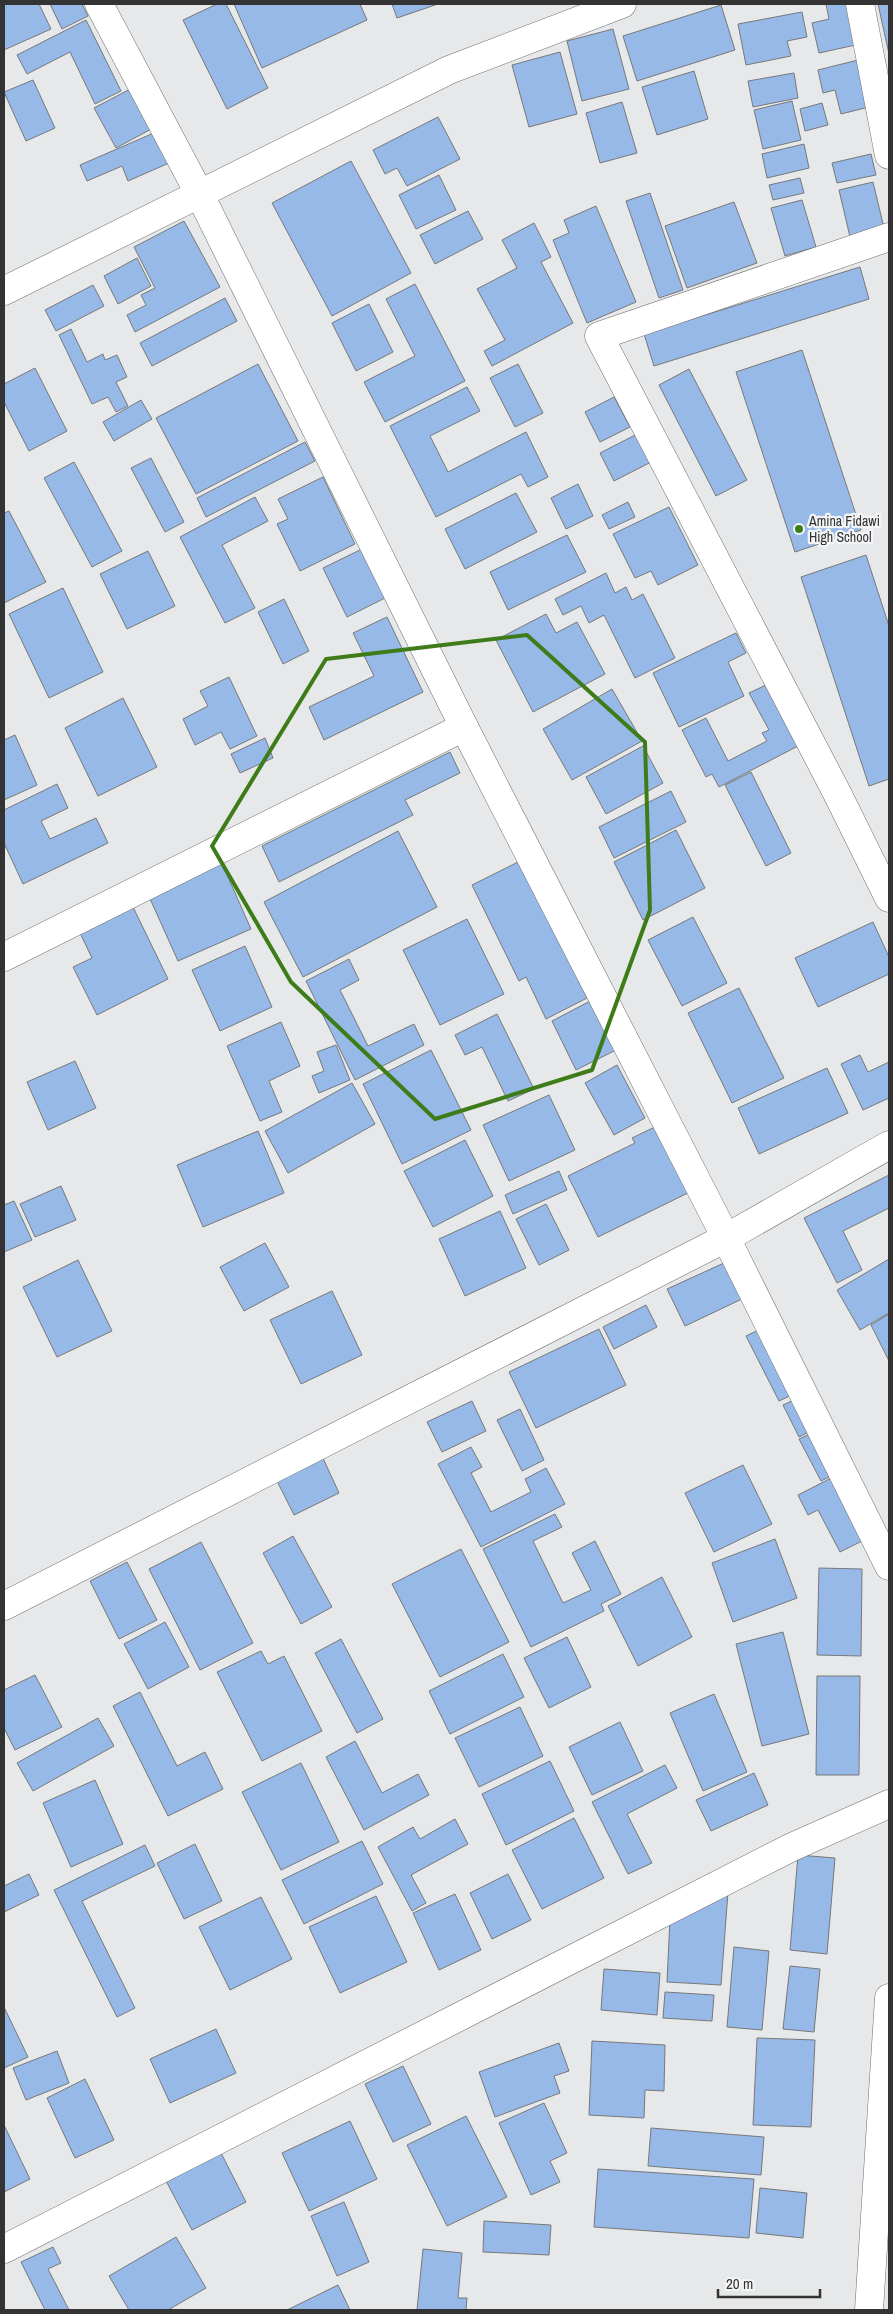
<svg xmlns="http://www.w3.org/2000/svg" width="893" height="2314" font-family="'Archivo Narrow',sans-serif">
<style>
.building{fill:#96b9e8;stroke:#777879}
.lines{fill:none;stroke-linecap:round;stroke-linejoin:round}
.street-casing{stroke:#6f7071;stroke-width:29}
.secondary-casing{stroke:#6f7071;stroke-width:29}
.street{stroke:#fff;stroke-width:28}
.secondary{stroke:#fff;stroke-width:28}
.marked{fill:none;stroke:#3e7c1a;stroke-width:4;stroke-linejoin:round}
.poi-dot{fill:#3e7c1a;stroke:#f4f5f7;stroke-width:2}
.labels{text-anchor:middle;stroke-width:4.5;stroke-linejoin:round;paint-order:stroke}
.poi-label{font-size:14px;fill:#333;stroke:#f4f5f7;text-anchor:start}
</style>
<rect width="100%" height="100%" fill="#e7e8e9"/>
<path class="building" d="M 4,4 L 39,4 L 51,29 L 4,50 Z
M 50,4 L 82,4 L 88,16 L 62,29 Z
M 217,4 L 226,4 L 268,88 L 227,109 L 183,20 Z
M 234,4 L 360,4 L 367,20 L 262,68 Z
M 392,4 L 438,4 L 397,18 Z
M 826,4 L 852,4 L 860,44 L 819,53 L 812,23 L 829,19 Z
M 878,4 L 889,4 L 889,54 Z
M 721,5 L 735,50 L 637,81 L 623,36 Z
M 802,12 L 807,37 L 787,41 L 791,56 L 746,65 L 738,24 Z
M 86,20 L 121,91 L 95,104 L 70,52 L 27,74 L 17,55 Z
M 613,29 L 629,89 L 582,101 L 567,41 Z
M 560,52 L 577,114 L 529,127 L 512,65 Z
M 862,59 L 873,106 L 841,114 L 835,90 L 823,93 L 818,70 Z
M 694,71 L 708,119 L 657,135 L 642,87 Z
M 794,73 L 798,98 L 753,107 L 748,81 Z
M 33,80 L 55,128 L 26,141 L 4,92 Z
M 134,87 L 155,127 L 116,148 L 94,108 Z
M 792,101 L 801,140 L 763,149 L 754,110 Z
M 622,102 L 637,153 L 600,163 L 586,113 Z
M 822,103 L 828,125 L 805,131 L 800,109 Z
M 438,117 L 460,159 L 407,186 L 397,168 L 385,174 L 373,150 Z
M 156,132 L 169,163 L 128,181 L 122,166 L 87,181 L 80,165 Z
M 804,144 L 809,168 L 767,178 L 762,154 Z
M 871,154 L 876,175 L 837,183 L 832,163 Z
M 351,161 L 411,273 L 332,316 L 272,203 Z
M 439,175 L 456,210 L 416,229 L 399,195 Z
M 800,178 L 804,193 L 773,200 L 769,185 Z
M 873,182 L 884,228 L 850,237 L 839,190 Z
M 650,193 L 683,290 L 659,298 L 626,201 Z
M 802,200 L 816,247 L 785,256 L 771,208 Z
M 734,202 L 757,263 L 687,288 L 665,226 Z
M 596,206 L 636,302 L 587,323 L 553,240 L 569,233 L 564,220 Z
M 468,211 L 483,239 L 435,264 L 420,235 Z
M 184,221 L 220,287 L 135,332 L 127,315 L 146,305 L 141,295 L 155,288 L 134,247 Z
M 534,223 L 551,257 L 541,262 L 573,323 L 492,366 L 484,351 L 505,340 L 477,289 L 517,268 L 502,240 Z
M 137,258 L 151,286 L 118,304 L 104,276 Z
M 860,267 L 869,299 L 654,366 L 644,334 Z
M 415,284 L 465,381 L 385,422 L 364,382 L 415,356 L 386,299 Z
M 93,285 L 104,306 L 56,331 L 45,310 Z
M 225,298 L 237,321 L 152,366 L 140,343 Z
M 369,304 L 393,352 L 356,371 L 332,323 Z
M 71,329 L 87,362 L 103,354 L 105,360 L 117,355 L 127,377 L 116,382 L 128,406 L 116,412 L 108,397 L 92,404 L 59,335 Z
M 802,350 L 861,530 L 795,552 L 736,372 Z
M 258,364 L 298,441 L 196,494 L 156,418 Z
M 518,364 L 543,413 L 515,427 L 490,378 Z
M 35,368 L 67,431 L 29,451 L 4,402 L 4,384 Z
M 689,369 L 747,480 L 716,496 L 659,385 Z
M 467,387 L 480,411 L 430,436 L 448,472 L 526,432 L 548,477 L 528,487 L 521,474 L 436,517 L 390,426 Z
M 614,397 L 630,427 L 600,442 L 585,412 Z
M 141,400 L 152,419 L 114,441 L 103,422 Z
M 645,430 L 659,458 L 614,481 L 600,453 Z
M 305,442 L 315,461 L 206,517 L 197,498 Z
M 151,458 L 184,522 L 165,532 L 131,468 Z
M 74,462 L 122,551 L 92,567 L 44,478 Z
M 323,477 L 355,544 L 300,571 L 277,524 L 288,519 L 278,499 Z
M 578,484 L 593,516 L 566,529 L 551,498 Z
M 516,493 L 537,532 L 465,569 L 445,529 Z
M 255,497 L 268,521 L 222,545 L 255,608 L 225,623 L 180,537 Z
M 628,502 L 635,517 L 609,529 L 602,515 Z
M 669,507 L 698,565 L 658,585 L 651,571 L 635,578 L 613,534 Z
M 9,511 L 46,582 L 4,603 L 4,513 Z
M 567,535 L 586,572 L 508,610 L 490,572 Z
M 368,546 L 393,594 L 347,617 L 323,568 Z
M 148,551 L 175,606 L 127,629 L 100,574 Z
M 866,555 L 889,626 L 889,779 L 869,786 L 801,577 Z
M 606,573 L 615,593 L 626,587 L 632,600 L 643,594 L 675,658 L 635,678 L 604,615 L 589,623 L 581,606 L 563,615 L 555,599 Z
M 63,588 L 103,672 L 49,698 L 9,614 Z
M 284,599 L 309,651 L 283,664 L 258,612 Z
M 546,614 L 556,633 L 577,622 L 605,674 L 533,712 L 496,640 Z
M 387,617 L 423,692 L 324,740 L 309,707 L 374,676 L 353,633 Z
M 736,633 L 746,653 L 728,662 L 744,696 L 679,727 L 653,673 Z
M 229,677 L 257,736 L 230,749 L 221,732 L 195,745 L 183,719 L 208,706 L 200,691 Z
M 766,685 L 798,746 L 719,787 L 712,774 L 706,777 L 682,730 L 706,718 L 728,761 L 767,741 L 762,733 L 769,730 L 749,693 Z
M 612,689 L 642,741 L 572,780 L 543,729 Z
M 123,698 L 157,767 L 98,796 L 65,728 Z
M 15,735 L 37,785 L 4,800 L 4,740 Z
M 265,738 L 273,758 L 240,773 L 231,754 Z
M 643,746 L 663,783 L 606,814 L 586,777 Z
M 450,752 L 460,773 L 405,800 L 413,815 L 279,882 L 262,846 Z
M 751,772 L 791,853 L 766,866 L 725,785 Z
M 57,784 L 68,808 L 41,821 L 50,839 L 96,818 L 108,843 L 23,884 L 4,843 L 4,810 Z
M 671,791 L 686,822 L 614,858 L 599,827 Z
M 676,830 L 705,888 L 643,920 L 614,862 Z
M 398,831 L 437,907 L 303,977 L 264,902 Z
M 220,859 L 251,929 L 178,961 L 147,892 Z
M 520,861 L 587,998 L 546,1019 L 526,977 L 519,981 L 472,885 Z
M 133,907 L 168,979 L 97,1015 L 73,967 L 92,958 L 80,933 Z
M 693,917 L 727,983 L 682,1006 L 648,940 Z
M 467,919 L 504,994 L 440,1025 L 403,950 Z
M 873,922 L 889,957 L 889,974 L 818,1007 L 795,958 Z
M 245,946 L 272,1007 L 220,1031 L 192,970 Z
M 349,959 L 359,980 L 340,990 L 368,1046 L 414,1024 L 424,1045 L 355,1080 L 306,981 Z
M 739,988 L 784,1078 L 732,1103 L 688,1013 Z
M 594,999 L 620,1048 L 576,1070 L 552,1021 Z
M 497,1014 L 534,1089 L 508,1101 L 482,1047 L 465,1055 L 455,1035 Z
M 281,1022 L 300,1066 L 269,1081 L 282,1112 L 260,1121 L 227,1046 Z
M 336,1045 L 350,1080 L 319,1093 L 312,1076 L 324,1071 L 317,1052 Z
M 431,1050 L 471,1130 L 402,1164 L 363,1084 Z
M 860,1055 L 868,1072 L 889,1062 L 889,1098 L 863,1110 L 841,1064 Z
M 75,1061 L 96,1108 L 48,1130 L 27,1082 Z
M 617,1065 L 645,1118 L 614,1135 L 585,1083 Z
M 827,1068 L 848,1113 L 759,1154 L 738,1108 Z
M 352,1083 L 375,1124 L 288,1173 L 265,1131 Z
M 549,1095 L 575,1150 L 509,1181 L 483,1125 Z
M 661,1124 L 694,1190 L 598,1237 L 568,1176 L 635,1143 L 632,1138 Z
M 258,1131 L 284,1193 L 203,1227 L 177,1165 Z
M 465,1140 L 493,1196 L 433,1227 L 404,1171 Z
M 559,1171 L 567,1190 L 513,1214 L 505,1195 Z
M 889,1175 L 889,1208 L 843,1231 L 862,1270 L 837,1283 L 804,1218 Z
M 61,1186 L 76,1220 L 35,1237 L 20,1204 Z
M 14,1201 L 32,1240 L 4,1252 L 4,1205 Z
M 546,1204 L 569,1250 L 539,1265 L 516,1219 Z
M 500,1211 L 526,1268 L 465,1296 L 439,1239 Z
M 265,1243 L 289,1287 L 244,1311 L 220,1267 Z
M 889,1259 L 889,1313 L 860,1330 L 837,1290 Z
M 78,1260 L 112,1331 L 57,1357 L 23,1287 Z
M 724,1263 L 742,1299 L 685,1326 L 667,1289 Z
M 332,1291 L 362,1355 L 301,1384 L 270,1320 Z
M 646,1305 L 657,1327 L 614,1349 L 603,1327 Z
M 889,1314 L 889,1361 L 871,1325 Z
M 763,1328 L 796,1393 L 779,1401 L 746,1336 Z
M 599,1329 L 626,1385 L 536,1428 L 509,1372 Z
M 800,1397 L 816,1428 L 799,1437 L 783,1405 Z
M 472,1401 L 486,1431 L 442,1452 L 427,1422 Z
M 520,1409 L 544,1460 L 522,1471 L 497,1420 Z
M 818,1430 L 839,1472 L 821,1481 L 799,1439 Z
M 471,1447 L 482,1467 L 471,1473 L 491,1512 L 531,1492 L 525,1479 L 546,1468 L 565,1504 L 481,1547 L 438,1464 Z
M 322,1456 L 339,1493 L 294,1515 L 276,1479 Z
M 743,1465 L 772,1524 L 714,1552 L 685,1493 Z
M 839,1474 L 870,1537 L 840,1552 L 818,1510 L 808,1515 L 798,1495 Z
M 555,1514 L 562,1527 L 533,1541 L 563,1603 L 591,1590 L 572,1553 L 595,1541 L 621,1594 L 601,1604 L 604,1611 L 531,1647 L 483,1549 Z
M 293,1536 L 332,1607 L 301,1624 L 263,1553 Z
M 775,1539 L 797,1598 L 733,1622 L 712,1563 Z
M 201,1542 L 253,1643 L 200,1670 L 149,1569 Z
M 461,1549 L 509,1642 L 440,1677 L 392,1584 Z
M 127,1562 L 157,1620 L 119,1639 L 90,1581 Z
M 819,1568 L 862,1569 L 861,1656 L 817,1655 Z
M 662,1577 L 692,1637 L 638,1666 L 608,1606 Z
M 165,1622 L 189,1667 L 148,1689 L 124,1644 Z
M 783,1632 L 809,1734 L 762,1746 L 736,1644 Z
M 567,1637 L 591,1687 L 549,1708 L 524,1658 Z
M 341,1639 L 383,1719 L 357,1733 L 315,1653 Z
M 261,1651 L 268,1664 L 284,1656 L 322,1731 L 262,1761 L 217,1672 Z
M 503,1654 L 524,1697 L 450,1734 L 429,1691 Z
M 35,1675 L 62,1727 L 15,1750 L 4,1728 L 4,1690 Z
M 817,1676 L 860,1676 L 859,1775 L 816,1775 Z
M 140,1692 L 177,1766 L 205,1752 L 223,1789 L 168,1816 L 113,1706 Z
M 714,1694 L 747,1772 L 703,1791 L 670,1713 Z
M 520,1707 L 543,1756 L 479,1787 L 455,1738 Z
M 98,1718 L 114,1746 L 33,1791 L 17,1763 Z
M 620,1722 L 643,1771 L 592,1795 L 569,1747 Z
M 355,1741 L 382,1793 L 418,1774 L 429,1795 L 364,1830 L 326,1757 Z
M 550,1761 L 574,1811 L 506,1845 L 482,1794 Z
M 301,1763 L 339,1842 L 281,1870 L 242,1792 Z
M 665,1765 L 677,1788 L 627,1814 L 652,1863 L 628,1874 L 592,1802 Z
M 754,1773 L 768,1805 L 711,1831 L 696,1800 Z
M 95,1780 L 123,1844 L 71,1867 L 43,1803 Z
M 574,1818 L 604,1878 L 542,1909 L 512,1850 Z
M 455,1819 L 468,1844 L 411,1875 L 426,1903 L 412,1911 L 378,1847 L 413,1827 L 420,1839 Z
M 362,1841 L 383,1884 L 304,1924 L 282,1880 Z
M 195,1844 L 222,1901 L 184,1919 L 157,1863 Z
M 145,1845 L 155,1866 L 82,1901 L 135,2008 L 117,2017 L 54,1890 Z
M 798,1855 L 835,1858 L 827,1954 L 790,1950 Z
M 29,1874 L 39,1895 L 4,1912 L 4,1886 Z
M 508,1874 L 531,1920 L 492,1939 L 470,1893 Z
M 728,1892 L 721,1985 L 667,1982 L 670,1918 Z
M 455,1894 L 481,1950 L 439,1970 L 413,1913 Z
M 376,1896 L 407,1962 L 340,1993 L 309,1927 Z
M 261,1897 L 292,1959 L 230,1990 L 199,1927 Z
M 734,1947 L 769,1951 L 762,2030 L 727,2027 Z
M 790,1966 L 820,1969 L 814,2032 L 783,2029 Z
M 604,1969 L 660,1973 L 657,2015 L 601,2010 Z
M 665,1992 L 714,1995 L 712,2021 L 663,2018 Z
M 4,2007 L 28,2057 L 4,2068 Z
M 216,2029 L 236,2073 L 170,2103 L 150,2059 Z
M 757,2038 L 815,2040 L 811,2127 L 753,2125 Z
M 592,2041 L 665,2045 L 664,2091 L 645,2090 L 644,2118 L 589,2115 Z
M 559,2043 L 569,2071 L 554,2076 L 560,2093 L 495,2117 L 479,2072 Z
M 57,2051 L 69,2083 L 26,2100 L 13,2068 Z
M 403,2066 L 431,2124 L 393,2142 L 365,2084 Z
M 85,2079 L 114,2140 L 75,2158 L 47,2098 Z
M 544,2103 L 567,2153 L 550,2161 L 560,2182 L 531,2195 L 499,2123 Z
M 466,2116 L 507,2197 L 447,2226 L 407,2145 Z
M 350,2121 L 377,2179 L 309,2211 L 282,2153 Z
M 4,2125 L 30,2179 L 4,2192 Z
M 651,2128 L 764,2137 L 761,2175 L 648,2166 Z
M 221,2153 L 246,2202 L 192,2230 L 166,2181 Z
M 598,2169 L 754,2179 L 749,2238 L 594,2227 Z
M 760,2188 L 807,2193 L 803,2238 L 756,2233 Z
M 344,2202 L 369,2262 L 337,2276 L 311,2216 Z
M 484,2221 L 551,2225 L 549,2255 L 483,2252 Z
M 176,2237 L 206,2288 L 168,2310 L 129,2310 L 109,2276 Z
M 53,2247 L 61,2263 L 48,2269 L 69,2310 L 45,2310 L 21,2262 Z
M 423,2249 L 462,2253 L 458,2298 L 467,2298 L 466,2310 L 417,2310 Z
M 338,2285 L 350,2310 L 287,2310 Z"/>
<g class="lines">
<defs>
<path id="street" d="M 860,4 L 889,155
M 889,237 L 599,336 L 837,793 L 889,898
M 4,291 L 449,70 L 622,4
M 4,957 L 464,727
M 4,1606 L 726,1238 L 889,1145
M 4,2249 L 792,1847 L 889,1804"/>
<path id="secondary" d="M 99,4 L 200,195 L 464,727 L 726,1238 L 889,1566
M 869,2310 L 889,1998"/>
</defs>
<use href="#street" class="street-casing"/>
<use href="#secondary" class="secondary-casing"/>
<use href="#street" class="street"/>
<use href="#secondary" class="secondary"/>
</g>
<path class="marked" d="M 527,635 L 645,742 L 650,910 L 592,1070 L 435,1119 L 291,982 L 212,846 L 326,659 Z"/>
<circle class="poi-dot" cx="799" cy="529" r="5"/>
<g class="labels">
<g class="poi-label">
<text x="809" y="526">Amina Fidawi<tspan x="809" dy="16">High School</tspan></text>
</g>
</g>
<rect width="893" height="2314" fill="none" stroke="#333333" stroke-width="10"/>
<path d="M718 2289v8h102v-8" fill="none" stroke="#333333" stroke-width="2.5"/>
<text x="726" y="2289" font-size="15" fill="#333333" stroke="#f4f5f7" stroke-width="4" paint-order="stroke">20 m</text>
</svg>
